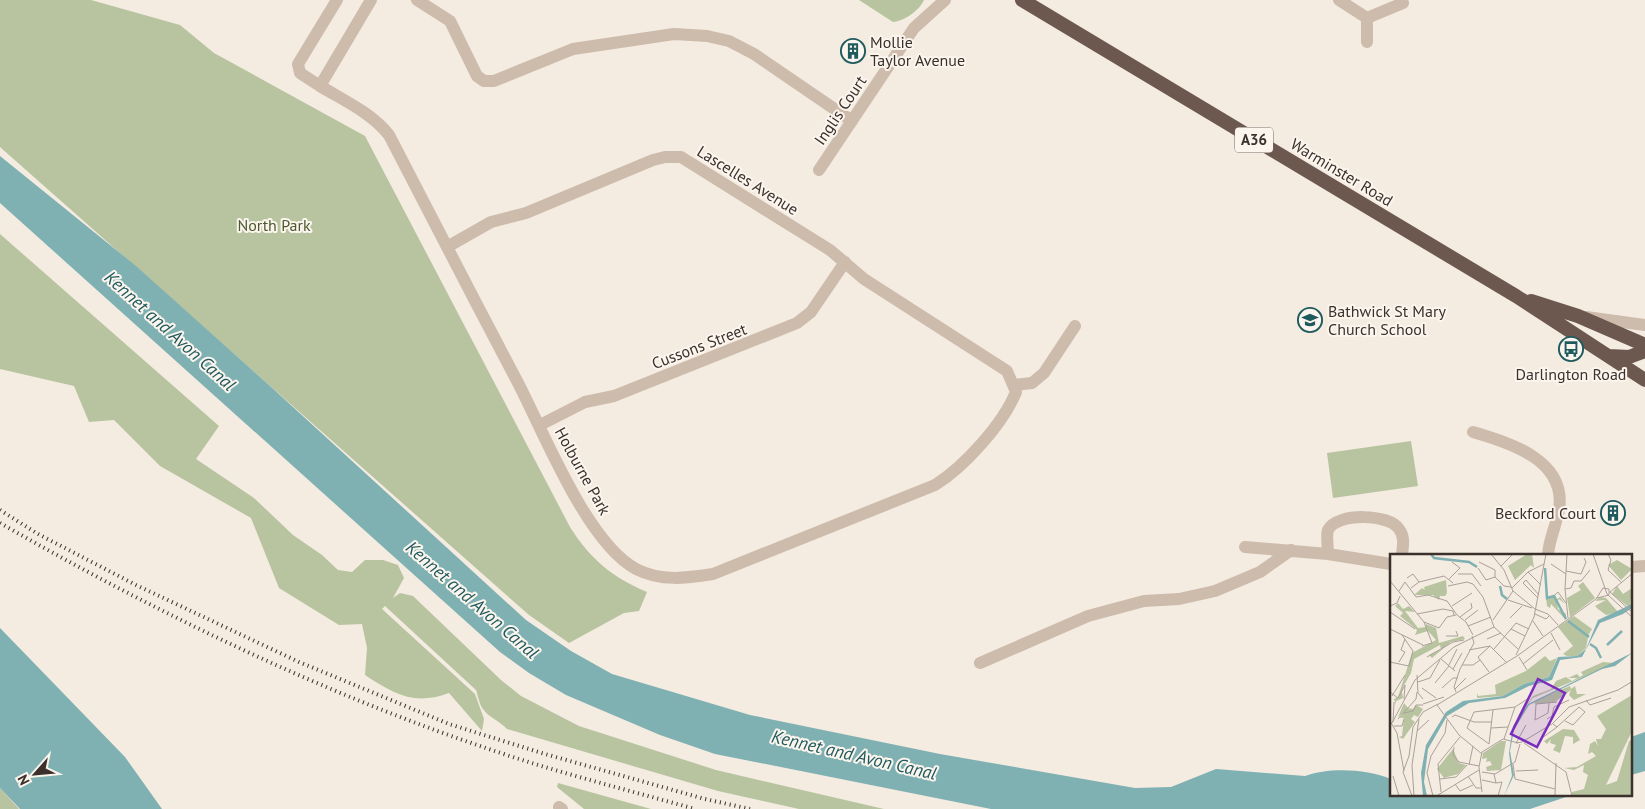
<svg xmlns="http://www.w3.org/2000/svg" width="1645" height="809" font-family="'PT Sans',sans-serif">
<style>
.green{fill:#b8c4a0}
.water{fill:#7fb0b2}
.lines{fill:none;stroke-linecap:round;stroke-linejoin:round}
.minor{stroke:#cdbbac;stroke-width:12}
.tertiary{stroke:#cdbbac;stroke-width:12}
.trunk{stroke:#6c584f;stroke-width:14}
.rail{stroke:#3b302b;stroke-width:4;stroke-dasharray:1 4;stroke-linecap:butt}
.labels{text-anchor:middle;stroke-width:4;stroke-linejoin:round;paint-order:stroke}
.shield{fill:#fbf5ee;stroke:#756b66;stroke-width:1}
.shield-label{font-size:15px;font-weight:bold;fill:#3b302b}
.poi-label{font-size:16px;fill:#3b302b;stroke:#fbf5ee;text-anchor:start}
.street-label{font-size:16px;fill:#3b302b;stroke:#fbf5ee}
.park-label{font-size:16px;fill:#4a5a2e;stroke:#fbf5ee}
.water-label{font-size:18px;font-style:italic;fill:#1f5a5e;stroke:#fbf5ee}
.inset-river{fill:none;stroke:#7fb0b2;stroke-width:2.5}
.inset-road{fill:none;stroke:#aaa098;stroke-width:1}
.view{fill:#7b2cbf;fill-opacity:0.15;stroke:#7b2cbf;stroke-width:2.5}
.inset-edge{fill:none;stroke:#3b302b;stroke-width:2.5}
</style>
<rect width="100%" height="100%" fill="#f4ebe1"/>
<path class="green" d="M 0,0 L 91,0 L 180,25 L 214,53 L 365,136 L 570,527 C 591,560 612,577 647,592 L 639,611 L 624,613 L 569,643 L 529,615 L 0,147 Z
M 859,0 L 924,0 C 919,11 904,21 893,22 Z
M 0,234 L 219,426 L 196,459 L 254,498 L 293,535 L 322,555 L 338,570 L 352,572 L 365,560 L 383,560 L 398,565 L 404,578 L 393,598 L 400,593 L 413,596 L 501,680 L 521,696 L 579,726 L 716,770 L 884,809 L 799,809 L 718,791 L 507,729 C 500,721 488,717 483,709 C 479,704 478,695 476,690 L 385,606 L 382,609 L 475,694 L 484,719 L 482,731 L 449,693 C 414,706 394,694 365,675 L 367,648 L 362,624 L 339,625 L 279,588 L 251,518 L 160,466 L 114,420 L 89,422 L 74,386 L 0,369 Z
M 1411,441 L 1418,486 L 1333,498 L 1327,453 Z
M 558,783 L 651,809 L 584,809 L 557,787 Z
M 0,788 L 19,809 L 0,809 Z"/>
<path class="water" d="M 0,156 L 136,266 L 270,386 L 526,620 L 571,651 L 612,674 L 750,715 L 940,754 L 1135,788 L 1171,787 L 1216,769 L 1305,776 C 1329,767 1367,769 1391,779 L 1391,795 L 1572,795 L 1530,809 L 991,809 L 715,754 L 660,735 L 566,695 L 529,673 L 500,652 L 0,203 Z
M 0,628 L 125,757 L 162,809 L 20,809 L 0,788 Z
M 1645,732 L 1645,771 L 1631,775 L 1631,737 Z"/>
<g class="lines">
<path class="minor" d="M 337,0 L 298,64 L 300,73 L 320,86 L 371,0
M 417,0 L 450,21 L 477,76 L 484,81 L 494,81 L 573,49 L 674,34 L 707,36 L 729,41 L 754,54 L 852,121
M 1339,0 L 1367,18
M 1367,42 L 1367,18 L 1403,3
M 320,86 C 343,100 372,113 389,135 C 431,216 473,298 516,379 C 543,430 586,542 636,569 C 661,582 687,578 713,574 L 935,485 C 964,467 1003,424 1016,392 L 1007,371 L 864,279 L 830,250 L 681,157 L 665,157 L 653,160 L 526,213 L 491,222 L 447,247
M 819,170 L 914,28 L 945,0
M 1015,385 L 1032,383 L 1044,373 L 1075,326
M 540,425 L 585,402 L 614,396 L 797,323 L 811,312 L 845,262
M 1473,432 C 1510,443 1567,460 1559,510 C 1556,526 1549,539 1548,555
M 1245,547 L 1328,554 L 1391,564
M 1328,554 C 1328,547 1326,536 1328,530 C 1337,512 1390,514 1399,529 C 1405,537 1403,545 1402,555
M 1631,567 L 1645,566
M 980,663 L 1088,616 L 1144,601 L 1179,599 L 1215,591 L 1260,572 L 1291,550
M 559,807 L 562,809"/>
<path class="tertiary" d="M 1586,317 L 1645,325"/>
<path class="trunk" d="M 1022,0 L 1516,296 L 1645,380
M 1531,301 L 1578,316 L 1645,345
M 1609,356 L 1629,357 L 1645,351"/>
<path class="rail" d="M 0,510 L 38,534 L 136,585 L 299,662 L 449,724 L 545,754 L 705,799 L 750,809
M 0,523 C 164,617 336,700 516,758 C 575,777 635,792 695,809"/>
</g>
<defs>
<symbol id="building-ring" viewBox="-11 -11 22 22"><circle r="9.5" fill="#fbf5ee" stroke="#1f5a5e" stroke-width="1.5"/><path d="M-4-6H4V6H1V3H-1V6H-4ZM-2.5-4.3h1.7v1.8h-1.7ZM.8-4.3h1.7v1.8H.8ZM-2.5-1h1.7V.8h-1.7ZM.8-1h1.7V.8H.8Z" fill="#1f5a5e"/></symbol>
<symbol id="school-ring" viewBox="-11 -11 22 22"><circle r="9.5" fill="#fbf5ee" stroke="#1f5a5e" stroke-width="1.5"/><path d="M0-5L7-2L0 1L-7-2ZM-4 1L0 2.5L4 1V4Q0 6-4 4Z" fill="#1f5a5e"/></symbol>
<symbol id="bus-ring" viewBox="-11 -11 22 22"><circle r="9.5" fill="#fbf5ee" stroke="#1f5a5e" stroke-width="1.5"/><path d="M-5-6H5V4H4V6H2V4H-2V6H-4V4H-5ZM-3.5-4V0h7V-4ZM-3.5 1.2v1.5H-2V1.2ZM2 1.2v1.5H3.5V1.2Z" fill="#1f5a5e"/></symbol>
</defs>
<g fill-rule="evenodd">
<use href="#building-ring" x="839" y="37" width="28" height="28"/>
<use href="#school-ring" x="1296" y="306" width="28" height="28"/>
<use href="#bus-ring" x="1557" y="335" width="28" height="28"/>
<use href="#building-ring" x="1599" y="499" width="28" height="28"/>
</g>
<g class="labels">
<rect class="shield" x="1235" y="127.5" width="38" height="25" rx="4"/>
<g class="shield-label">
<text x="1254" y="145">A36</text>
</g>
<g class="poi-label">
<text x="870" y="48">Mollie<tspan x="870" dy="18">Taylor Avenue</tspan></text>
<text x="1328" y="317">Bathwick St Mary<tspan x="1328" dy="18">Church School</tspan></text>
<text x="1571" y="380" text-anchor="middle">Darlington Road</text>
<text x="1596" y="519" text-anchor="end">Beckford Court</text>
</g>
<g class="street-label">
<text transform="translate(840 110) rotate(-56)" y="6">Inglis Court</text>
<text transform="translate(1342 172) rotate(31)" y="6">Warminster Road</text>
<text transform="translate(748 180) rotate(32)" y="6">Lascelles Avenue</text>
<text transform="translate(699 346) rotate(-21)" y="6">Cussons Street</text>
<text transform="translate(583 471) rotate(61)" y="6">Holburne Park</text>
</g>
<g class="park-label">
<text x="274" y="231">North Park</text>
</g>
<g class="water-label">
<text transform="translate(170 331) rotate(42)" y="6">Kennet and Avon Canal</text>
<text transform="translate(472 600) rotate(41)" y="6">Kennet and Avon Canal</text>
<text transform="translate(854 755) rotate(13)" y="6">Kennet and Avon Canal</text>
</g>
</g>
<g transform="translate(1390 554)">
<rect width="242" height="242" fill="#f4ebe1"/>
<path d="M 137,0 L 142,0 L 144,14 L 141,11 L 125,26 L 118,12 ZM 227,6 L 242,15 L 231,26 L 218,11 ZM 56,26 L 57,39 L 55,42 L 50,42 L 49,46 L 43,41 L 24,41 L 32,34 L 35,36 L 34,33 ZM 193,28 L 205,44 L 180,63 L 177,44 L 191,36 L 188,32 ZM 227,32 L 233,40 L 242,34 L 240,54 L 222,40 ZM 164,42 L 166,46 L 170,43 L 175,50 L 169,45 L 167,48 L 168,55 L 176,60 L 176,66 L 161,50 L 160,54 L 157,52 L 156,43 ZM 210,43 L 216,44 L 228,58 L 216,61 L 208,55 L 205,52 L 216,46 L 205,47 ZM 8,49 L 13,55 L 19,52 L 25,58 L 15,57 L 28,74 L 36,73 L 36,70 L 46,74 L 49,89 L 73,82 L 75,85 L 61,88 L 42,104 L 39,101 L 51,95 L 50,91 L 24,105 L 21,119 L 13,133 L 11,142 L 12,138 L 13,144 L 6,147 L 6,151 L 4,145 L 8,143 L 22,99 L 46,86 L 38,77 L 25,81 L 27,76 L 10,62 L 13,59 L 5,52 ZM 184,62 L 202,75 L 198,82 L 185,73 L 198,83 L 196,94 L 187,102 L 177,102 L 173,100 L 183,92 L 168,73 ZM 242,98 L 224,110 L 143,144 L 126,164 L 143,142 L 161,135 L 166,127 L 176,123 L 182,127 L 187,124 L 178,124 L 187,120 L 190,123 L 193,121 L 191,118 L 213,108 L 224,109 ZM 155,102 L 160,107 L 167,104 L 159,123 L 134,130 L 113,142 L 87,144 L 87,139 L 88,142 L 106,140 L 105,131 L 136,117 ZM 180,132 L 181,135 L 185,132 L 187,140 L 196,140 L 184,146 L 179,141 L 181,136 L 165,148 L 144,150 L 146,146 ZM 242,141 L 242,177 L 216,231 L 227,227 L 239,187 L 242,186 L 242,242 L 182,242 L 182,238 L 194,235 L 198,221 L 193,218 L 194,211 L 184,216 L 174,214 L 187,213 L 206,202 L 202,198 L 198,200 L 200,190 L 205,187 L 208,192 L 206,185 L 211,185 L 216,175 L 207,162 ZM 14,149 L 18,154 L 23,155 L 26,151 L 33,155 L 28,163 L 24,161 L 21,165 L 25,168 L 13,185 L 9,183 L 12,182 L 14,164 L 10,164 L 14,159 L 8,163 ZM 173,175 L 184,176 L 190,186 L 183,190 L 183,183 L 175,182 L 170,199 L 163,196 L 166,191 L 160,189 L 161,185 L 157,190 L 154,187 ZM 111,187 L 116,187 L 111,216 L 97,217 L 96,213 L 102,211 L 100,207 L 96,208 L 97,204 L 92,205 L 93,199 ZM 63,195 L 69,209 L 76,211 L 68,220 L 54,224 L 47,215 Z" fill="#b8c4a0"/>
<path d="M 242,50 L 242,54 L 233,60 L 210,69 L 192,103 L 170,106 L 162,126 L 139,132 L 115,144 L 79,149 L 57,162 L 38,195 L 34,228 L 37,242 L 33,242 L 31,219 L 36,191 L 56,158 L 73,147 L 113,142 L 134,130 L 159,123 L 168,103 L 187,102 L 196,95 L 208,66 ZM 242,99 L 225,112 L 212,115 L 139,151 L 124,176 L 120,197 L 124,221 L 114,242 L 122,222 L 119,199 L 123,172 L 138,150 Z" fill="#7fb0b2"/>
<path class="inset-river" d="M 41,0 L 44,4 L 79,8 L 87,13M 155,14 L 157,44 L 164,42 L 176,65M 110,32 L 112,41 L 117,45M 178,67 L 199,83M 200,90 L 206,94 L 211,104M 217,91 L 232,77"/>
<path class="inset-road" d="M 101,0 L 114,16 L 123,37 L 145,55M 177,0 L 175,35 L 178,64M 203,0 L 217,40 L 243,64M 218,0 L 221,6 L 218,16 L 231,28M 89,8 L 105,16 L 105,23M 161,10 L 176,20M 111,12 L 123,0M 88,14 L 96,26 L 105,23M 176,17 L 191,20 L 196,8 L 194,4M 138,18 L 151,31M 68,20 L 82,20 L 91,32M 105,23 L 114,32 L 121,33M 17,24 L 23,20 L 29,28M 59,25 L 70,14 L 62,8M 0,27 L 34,68 L 42,89 L 32,92M 58,32 L 77,28 L 83,30 L 93,43 L 104,73M 21,34 L 29,28 L 54,22 L 63,29M 122,34 L 138,18 L 154,10M 175,35 L 181,34 L 184,27 L 191,27 L 200,16M 9,37 L 15,28 L 26,43 L 38,41 L 57,47 L 67,61M 220,38 L 243,19M 220,38 L 243,59M 165,41 L 168,38 L 176,49M 148,44 L 133,29 L 136,26 L 149,41M 118,46 L 142,54M 0,52 L 7,49 L 10,42M 62,52 L 82,39M 145,55 L 158,60 L 168,71M 0,58 L 25,75M 27,60 L 53,55 L 63,57 L 64,61M 145,60 L 156,65 L 160,61M 67,61 L 76,68 L 83,81M 70,63 L 82,54 L 81,49M 120,64 L 132,52M 75,66 L 88,56M 103,66 L 123,37M 143,67 L 153,82M 34,68 L 49,74 L 57,63 L 66,61M 78,72 L 101,63M 104,73 L 128,95M 0,75 L 33,91M 121,75 L 135,82M 161,79 L 170,96M 56,82 L 68,82 L 66,77M 97,85 L 111,79M 104,95 L 126,69 L 139,75M 79,96 L 100,92M 126,101 L 144,63 L 156,0M 37,103 L 63,88 L 74,86M 129,103 L 137,116M 51,105 L 65,117M 0,108 L 19,112 L 23,97 L 12,81M 9,108 L 15,98 L 11,96 L 15,85M 133,110 L 163,86M 59,111 L 67,95M 72,111 L 83,111 L 90,106M 63,115 L 72,99M 99,118 L 88,103 L 100,92 L 116,108M 27,121 L 28,139 L 33,145M 28,128 L 40,124 L 50,106M 45,129 L 59,112M 32,134 L 46,144M 52,134 L 63,124 L 68,124M 65,135 L 76,124M 0,138 L 8,144 L 15,131 L 14,145M 66,138 L 64,133 L 70,115 L 84,89 L 82,82M 2,142 L 15,121M 196,146 L 200,151 L 221,144M 159,149 L 158,159 L 145,166 L 146,150 L 167,148M 33,150 L 54,143M 14,159 L 23,157 L 26,151 L 33,151M 62,163 L 65,161 L 84,168 L 101,168M 8,165 L 26,145 L 27,138M 157,165 L 162,162 L 164,153 L 179,146M 0,167 L 7,179 L 14,217M 3,168 L 4,148M 2,169 L 25,126 L 64,93 L 104,73M 163,170 L 167,173 L 189,153 L 195,158 L 183,171 L 175,167M 4,172 L 12,172 L 14,165M 101,174 L 118,173M 27,177 L 39,166M 152,184 L 167,173M 114,185 L 125,153 L 139,144M 126,189 L 136,171M 126,189 L 132,188 L 162,170 L 179,153 L 228,136 L 243,127M 134,189 L 176,218 L 182,242M 99,190 L 77,174 L 84,158 L 125,153M 99,190 L 103,156M 64,193 L 63,201 L 69,208 L 89,212M 92,200 L 69,181 L 47,151 L 127,102 L 206,45 L 213,34 L 219,35 L 219,41 L 207,44M 123,210 L 125,225 L 165,235M 79,211 L 83,192M 126,217 L 148,216M 13,218 L 19,202 L 23,173 L 33,158 L 48,150M 13,218 L 22,242M 92,218 L 105,220 L 125,208 L 130,190M 3,222 L 9,242M 78,222 L 86,234 L 91,234M 50,225 L 66,223 L 77,211M 92,226 L 106,229 L 104,220M 106,229 L 112,228 L 108,242M 65,230 L 70,237 L 83,231M 51,238 L 48,210 L 70,183M 92,238 L 89,213 L 92,198 L 113,185 L 128,189M 48,241 L 89,216M 24,242 L 22,211 L 29,165M 43,242 L 37,219 L 41,202 L 55,179 L 57,166M 165,242 L 166,209"/>
<path class="view" d="M 148,125 L 175,139 L 147,193 L 121,180 Z"/>
<rect width="242" height="242" class="inset-edge"/>
</g>
<g transform="translate(35 774) rotate(243)" stroke="#fbf5ee" stroke-width="4" paint-order="stroke">
<path d="M0-4L9 19L0 12L-9 19Z" fill="#3b302b"/>
<text y="-8" font-size="14" font-weight="bold" text-anchor="middle" fill="#3b302b">N</text>
</g>
</svg>
